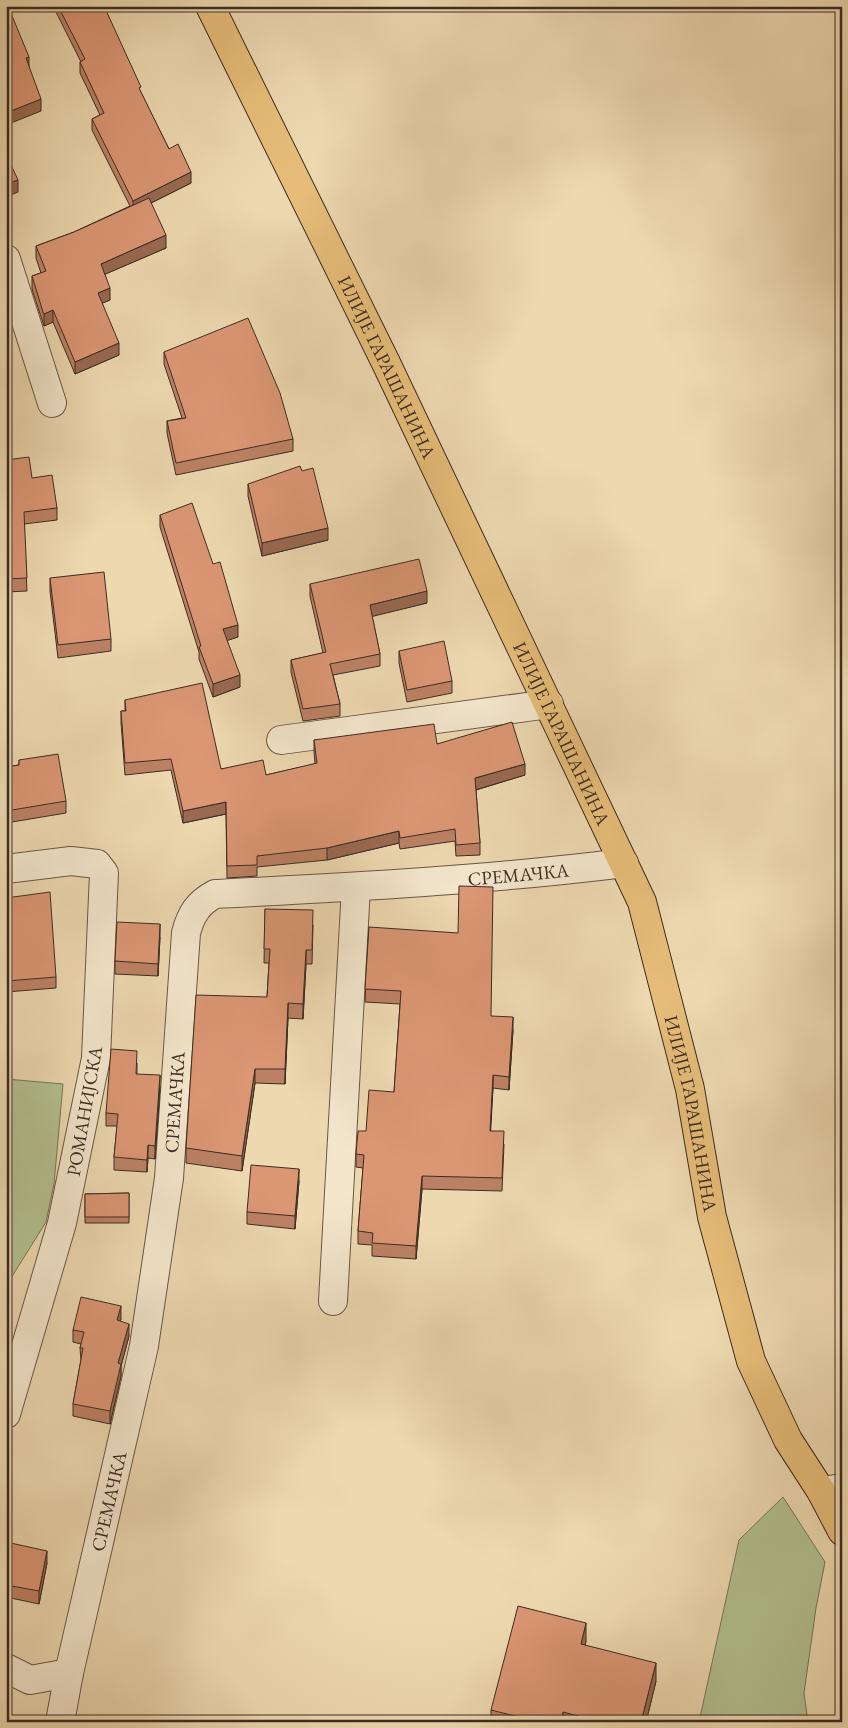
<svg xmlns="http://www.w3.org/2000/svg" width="848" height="1728" font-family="'EB Garamond',serif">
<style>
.green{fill:#b3c090;stroke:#787659}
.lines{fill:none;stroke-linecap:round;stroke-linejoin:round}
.street-casing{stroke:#685746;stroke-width:30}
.primary-casing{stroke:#3c2c22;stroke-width:30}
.street{stroke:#f3e6cc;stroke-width:28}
.primary{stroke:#e6bc78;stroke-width:28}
.wall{fill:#bc8164;stroke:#3c2c22}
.shaded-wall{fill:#996951;stroke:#3c2c22}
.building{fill:#db9674;stroke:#3c2c22}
.labels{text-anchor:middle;stroke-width:4;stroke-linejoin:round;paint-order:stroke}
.street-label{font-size:19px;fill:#3c2c22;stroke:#f3e6cc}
</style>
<rect width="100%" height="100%" fill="#edd8b0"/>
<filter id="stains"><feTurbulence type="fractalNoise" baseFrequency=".004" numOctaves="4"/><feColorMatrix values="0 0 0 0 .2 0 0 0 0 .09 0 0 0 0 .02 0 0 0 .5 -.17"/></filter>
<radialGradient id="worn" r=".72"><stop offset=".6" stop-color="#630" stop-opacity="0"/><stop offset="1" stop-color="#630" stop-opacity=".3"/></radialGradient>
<path class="green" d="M 6,1079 L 63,1084 L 54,1184 L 46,1222 L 6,1286 Z
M 783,1497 L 825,1562 L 816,1608 L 804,1693 L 808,1722 L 699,1722 L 739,1540 Z"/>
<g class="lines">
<defs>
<g id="street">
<path d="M 6,259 L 52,403"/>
<path d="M 281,740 L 549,704"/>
<path d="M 6,869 L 71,861 L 97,864 L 104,873 L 96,1058 L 62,1223 L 6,1414"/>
<path d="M 333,1301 L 356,887"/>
<path d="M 821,1491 L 842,1488"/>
<path d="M 6,1668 L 30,1680 L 69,1673"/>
<path id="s1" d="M 60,1722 L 69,1673 L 144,1346 L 169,1178 L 186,933 C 191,914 198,903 215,894 C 351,887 488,880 624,863"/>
</g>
<g id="primary">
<path id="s2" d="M 210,6 L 386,363 L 642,902 L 690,1089 L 712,1217 L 751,1361 L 788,1440 L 821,1491 L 842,1531"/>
</g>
</defs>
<use href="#street" class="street-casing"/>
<use href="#primary" class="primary-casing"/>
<use href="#street" class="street"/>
<use href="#primary" class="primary"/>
</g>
<path class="wall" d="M 53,6 L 104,6 L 141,93 L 169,149 L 191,183 L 151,203 L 166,248 L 105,274 L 110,300 L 102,303 L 119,355 L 75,374 L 53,322 L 44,326 L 32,289 L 32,276 L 41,273 L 36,258 L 36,246 L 74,232 L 130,206 L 92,130 L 92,119 L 100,115 L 80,73 L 80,62 L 81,62 Z
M 164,352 L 293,439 L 293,451 L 176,475 L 167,433 L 167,421 L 182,418 L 164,364 Z
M 6,460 L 32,478 L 57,508 L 57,520 L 24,524 L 27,591 L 6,592 Z
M 248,484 L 328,540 L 262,556 L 248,496 Z
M 160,515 L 238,637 L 227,640 L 240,687 L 213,697 L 199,659 L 199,652 L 160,527 Z
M 50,578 L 111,639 L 111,651 L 58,658 L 50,591 Z
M 310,584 L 427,603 L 372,616 L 380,654 L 380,666 L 333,675 L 340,704 L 340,716 L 303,721 L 291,672 L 291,660 L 323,653 L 310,596 Z
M 399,651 L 452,681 L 452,693 L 407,702 L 399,663 Z
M 125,700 L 221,769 L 266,775 L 315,764 L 314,751 L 314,740 L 437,744 L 525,775 L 476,790 L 480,843 L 480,855 L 456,856 L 455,841 L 400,849 L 399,843 L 327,860 L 257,867 L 257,876 L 227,878 L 226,814 L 183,823 L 171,770 L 125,775 L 121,723 L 121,711 L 125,711 Z
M 19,760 L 66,801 L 66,813 L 6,823 L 6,767 L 19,765 Z
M 6,898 L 56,977 L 56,988 L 6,992 Z
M 265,909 L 313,925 L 312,964 L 306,964 L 303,1019 L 288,1018 L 285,1084 L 255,1083 L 242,1171 L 186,1163 L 186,1148 L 267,997 L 269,963 L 264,963 Z
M 369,927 L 491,1016 L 513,1030 L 509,1090 L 493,1088 L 490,1131 L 504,1144 L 502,1191 L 422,1189 L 416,1259 L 372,1256 L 372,1245 L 358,1244 L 358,1231 L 363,1168 L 356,1167 L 356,1154 L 366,1131 L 394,1092 L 400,1004 L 365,1002 Z
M 160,937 L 158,976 L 115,974 L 115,961 Z
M 137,1063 L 137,1074 L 160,1087 L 155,1159 L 148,1158 L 147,1172 L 114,1170 L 114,1157 L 117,1126 L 106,1126 L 106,1113 Z
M 299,1181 L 295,1229 L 247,1224 L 247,1212 Z
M 129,1193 L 129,1223 L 85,1223 L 85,1194 Z
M 121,1319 L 120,1321 L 129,1336 L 121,1366 L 121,1376 L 110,1424 L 73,1416 L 73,1404 L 81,1360 L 80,1348 L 81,1344 L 73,1342 L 73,1330 Z
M 6,1542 L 47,1563 L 39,1604 L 6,1597 Z
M 586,1641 L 585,1645 L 656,1681 L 646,1722 L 491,1722 L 491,1710 Z"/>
<path class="shaded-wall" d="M 29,57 L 29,69 L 26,58 Z
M 41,99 L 41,111 L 6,125 L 6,113 Z
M 191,172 L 191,183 L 133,212 L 133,201 Z
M 18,180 L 18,192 L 6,197 L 6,184 Z
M 166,235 L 166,248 L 101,276 L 101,264 Z
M 110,288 L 110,300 L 98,305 L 98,293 Z
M 53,310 L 53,322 L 44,326 L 44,314 Z
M 119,343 L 119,355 L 75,374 L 75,362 Z
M 328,528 L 328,540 L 262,556 L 262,543 Z
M 427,591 L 427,603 L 370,617 L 370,605 Z
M 238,625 L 238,637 L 223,642 L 223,629 Z
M 240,675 L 240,687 L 213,697 L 213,684 Z
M 525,764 L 525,775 L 475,790 L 475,778 Z
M 226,802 L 226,814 L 183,823 L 183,811 Z
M 399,831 L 399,843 L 327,860 L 327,848 Z
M 160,924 L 160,937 L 158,976 L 158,964 Z
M 306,950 L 306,964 L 303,1019 L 303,1004 Z
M 288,1003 L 288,1018 L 285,1084 L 285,1069 Z
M 513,1017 L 513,1030 L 509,1090 L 509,1077 Z
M 255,1069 L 255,1083 L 242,1171 L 242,1156 Z
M 160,1075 L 160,1087 L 155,1159 L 155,1146 Z
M 493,1075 L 493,1088 L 490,1144 L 490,1131 Z
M 148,1145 L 148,1158 L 147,1172 L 147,1160 Z
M 299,1169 L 299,1181 L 295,1229 L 295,1216 Z
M 422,1176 L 422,1189 L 416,1259 L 416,1246 Z
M 121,1306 L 121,1319 L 117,1332 L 117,1320 Z
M 129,1324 L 129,1336 L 121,1366 L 121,1376 L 110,1424 L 110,1411 L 118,1363 Z
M 47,1551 L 47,1563 L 39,1604 L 39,1591 Z
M 586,1623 L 586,1641 L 581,1662 L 581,1644 Z
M 656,1663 L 656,1681 L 646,1722 L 641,1722 Z
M 563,1712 L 563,1722 L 561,1722 Z"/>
<path class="building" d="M 6,6 L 8,6 L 29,57 L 26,58 L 41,99 L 6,113 Z
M 58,6 L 104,6 L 141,87 L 139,88 L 169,149 L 178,144 L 191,172 L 133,201 L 92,119 L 104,113 L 80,62 L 85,59 Z
M 6,154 L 18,180 L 6,184 Z
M 149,198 L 166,235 L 101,264 L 110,288 L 98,293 L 119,343 L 75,362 L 53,310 L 44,314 L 43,312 L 32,276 L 46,271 L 36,246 L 74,232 Z
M 248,318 L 280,393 L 293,439 L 176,463 L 167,421 L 186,418 L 164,352 Z
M 29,457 L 32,478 L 52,475 L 57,508 L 24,512 L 27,578 L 6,579 L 6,460 Z
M 300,466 L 302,471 L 313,468 L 328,528 L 262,543 L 248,484 Z
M 192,503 L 213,564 L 220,562 L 238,625 L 223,629 L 240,675 L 213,684 L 199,647 L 201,646 L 160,515 Z
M 419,559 L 427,591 L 370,605 L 380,654 L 330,664 L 340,704 L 303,709 L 291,660 L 326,652 L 310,584 Z
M 104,572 L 111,639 L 58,645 L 50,578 Z
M 444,641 L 452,681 L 407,690 L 399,651 Z
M 202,683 L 221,769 L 263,760 L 266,775 L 317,763 L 314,740 L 434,724 L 437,744 L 512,722 L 525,764 L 475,778 L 480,843 L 456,845 L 455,829 L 400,838 L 399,831 L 327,848 L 257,856 L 257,865 L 227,866 L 226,802 L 183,811 L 171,759 L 125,763 L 121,711 L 126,711 L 125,700 Z
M 58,754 L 66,801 L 6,811 L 6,767 L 19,765 L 19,760 Z
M 459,886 L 493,887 L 491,1016 L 513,1017 L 509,1077 L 493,1075 L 490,1131 L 504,1131 L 502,1178 L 422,1176 L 416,1246 L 372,1243 L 373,1233 L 358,1231 L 364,1155 L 356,1154 L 358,1131 L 366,1131 L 369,1090 L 394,1092 L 401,991 L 365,989 L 369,927 L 458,933 Z
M 50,892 L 56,977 L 6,981 L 6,898 Z
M 265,909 L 313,910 L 312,950 L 306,950 L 303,1004 L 288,1003 L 285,1069 L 255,1069 L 242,1156 L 186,1148 L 196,995 L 267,997 L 270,949 L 264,949 Z
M 117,922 L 160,924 L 158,964 L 115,961 Z
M 111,1049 L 137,1051 L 136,1074 L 160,1075 L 155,1146 L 148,1145 L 147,1160 L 114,1157 L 118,1114 L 106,1113 Z
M 251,1165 L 299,1169 L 295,1216 L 247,1212 Z
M 129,1193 L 129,1217 L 85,1217 L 85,1194 Z
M 81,1297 L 121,1306 L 117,1320 L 129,1324 L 118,1363 L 121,1364 L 110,1411 L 73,1404 L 83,1348 L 80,1348 L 84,1332 L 73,1330 Z
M 6,1542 L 47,1551 L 39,1591 L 6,1585 Z
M 518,1606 L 586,1623 L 581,1644 L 656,1663 L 641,1722 L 601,1722 L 563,1712 L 561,1722 L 539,1722 L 491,1710 Z"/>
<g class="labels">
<g class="street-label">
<text dy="7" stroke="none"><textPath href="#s2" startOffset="402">ИЛИЈЕ ГАРАШАНИНА</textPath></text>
<text dy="7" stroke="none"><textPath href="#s2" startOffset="808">ИЛИЈЕ ГАРАШАНИНА</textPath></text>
<text dy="7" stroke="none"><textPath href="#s1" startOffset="1155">СРЕМАЧКА</textPath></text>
<text dy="7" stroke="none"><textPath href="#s1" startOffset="631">СРЕМАЧКА</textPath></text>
<text transform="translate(84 1111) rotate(-80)" y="7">РОМАНИЈСКА</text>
<text dy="7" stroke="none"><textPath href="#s2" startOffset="1212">ИЛИЈЕ ГАРАШАНИНА</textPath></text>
<text dy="7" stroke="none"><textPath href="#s1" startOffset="226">СРЕМАЧКА</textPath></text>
</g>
</g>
<rect width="848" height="1728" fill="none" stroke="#edd8b0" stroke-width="25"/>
<rect x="8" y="8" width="833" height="1713" fill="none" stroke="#3c2c22" stroke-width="2.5"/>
<rect x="12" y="12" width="823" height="1703" fill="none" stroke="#3c2c22"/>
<rect width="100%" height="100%" filter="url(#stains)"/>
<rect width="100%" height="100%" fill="url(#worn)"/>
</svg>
